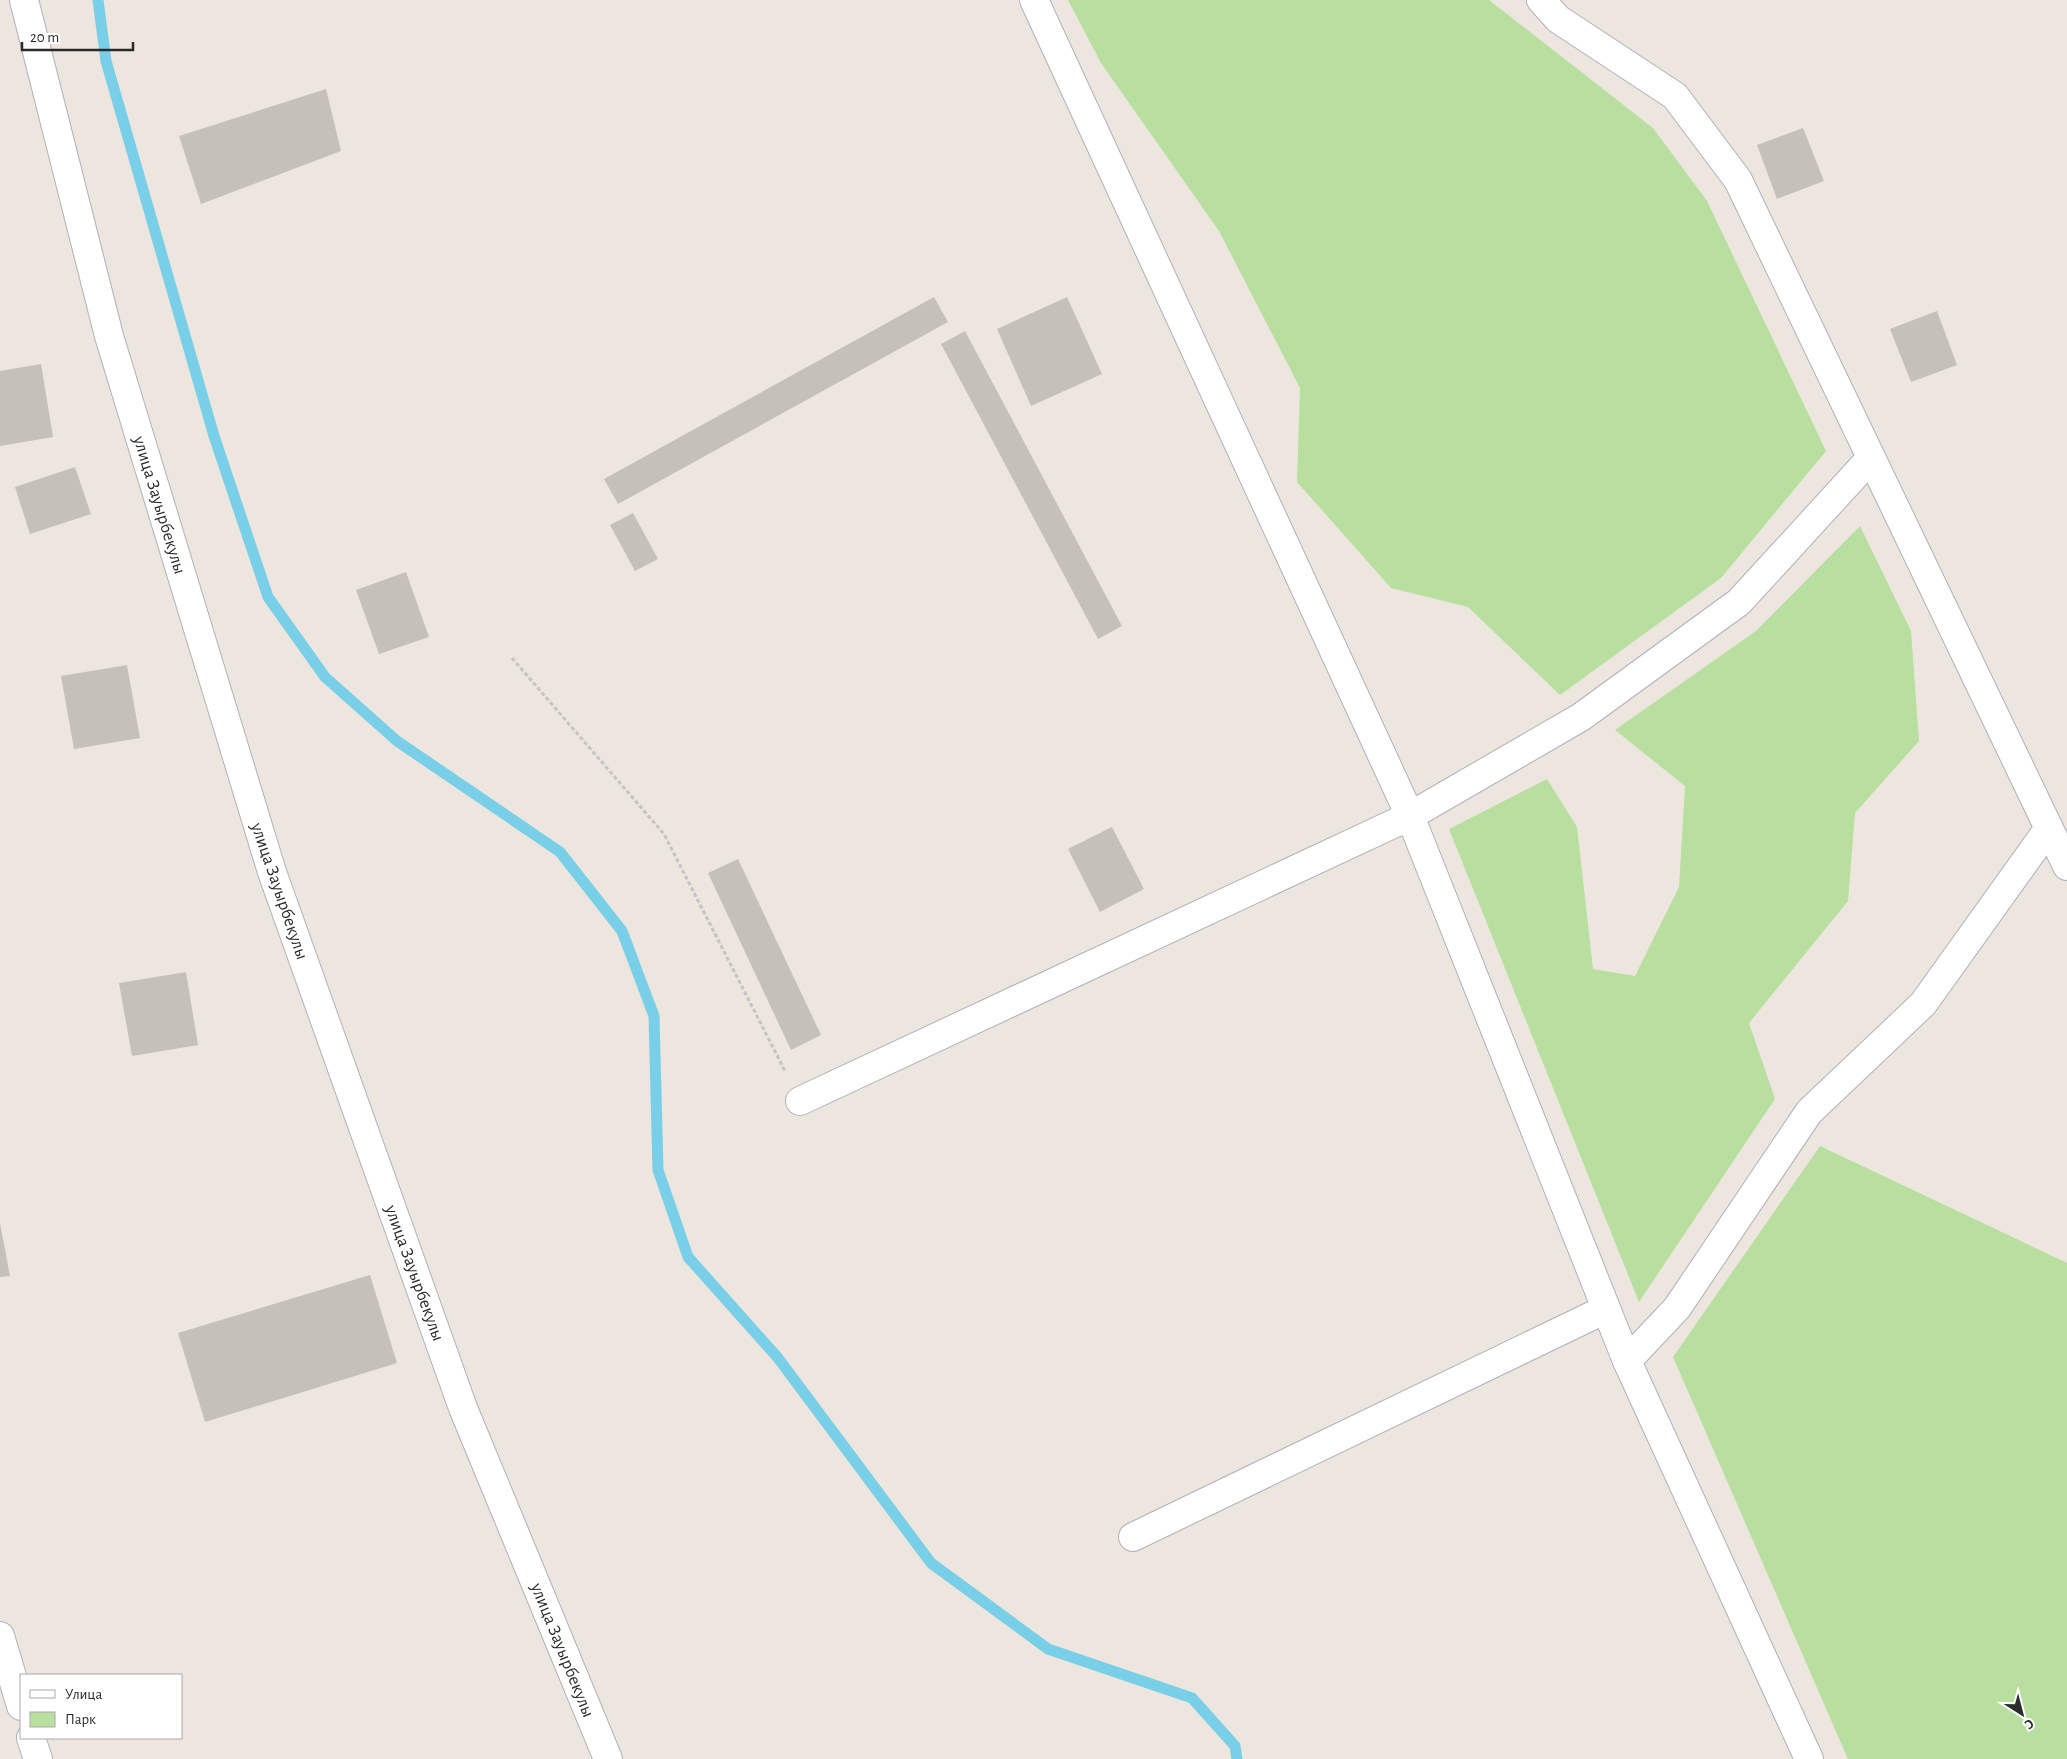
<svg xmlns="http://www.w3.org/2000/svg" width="2067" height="1759" font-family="'Alegreya Sans',sans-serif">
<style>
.green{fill:#b8df9f}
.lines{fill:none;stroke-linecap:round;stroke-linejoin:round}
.stream{stroke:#79cfe7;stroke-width:11}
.building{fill:#c5c0ba}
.street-casing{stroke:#afb1bb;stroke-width:30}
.path{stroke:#c4c4c4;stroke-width:3;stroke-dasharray:4 2.5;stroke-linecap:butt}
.street{stroke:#fff;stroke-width:28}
.labels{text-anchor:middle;stroke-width:4;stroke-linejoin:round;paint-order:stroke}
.street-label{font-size:18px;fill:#2b2b2b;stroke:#fff}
</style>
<rect width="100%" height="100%" fill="#ece6df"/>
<path class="green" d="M 1068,0 L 1489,0 L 1653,128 L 1707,201 L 1826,451 L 1721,578 L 1560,695 L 1468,607 L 1391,588 L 1297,482 L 1300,388 L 1219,231 L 1101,63 Z
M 1860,526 L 1911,631 L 1919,741 L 1855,813 L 1848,901 L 1749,1023 L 1775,1099 L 1639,1302 L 1449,829 L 1547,779 L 1577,827 L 1593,969 L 1635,976 L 1679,887 L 1685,786 L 1615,730 L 1756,631 Z
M 1820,1146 L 2067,1263 L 2067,1759 L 1848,1759 L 1673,1357 Z"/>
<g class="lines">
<path class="stream" d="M 98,0 L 106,61 L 214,436 L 268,597 L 325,677 L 397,741 L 560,852 L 622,931 L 654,1016 L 658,1170 L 688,1257 L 778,1358 L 931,1563 L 1048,1649 L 1192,1698 L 1235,1746 L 1237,1759"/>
</g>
<path class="building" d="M 326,89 L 341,151 L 201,204 L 179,136 Z
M 1803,128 L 1824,181 L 1777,199 L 1757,145 Z
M 934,297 L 948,322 L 618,504 L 604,479 Z
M 1067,297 L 1102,374 L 1031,406 L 997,329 Z
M 1937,311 L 1957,365 L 1911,382 L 1890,329 Z
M 965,331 L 1122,626 L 1098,639 L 941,344 Z
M 41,364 L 53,437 L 0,446 L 0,371 Z
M 75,467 L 91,514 L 30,534 L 15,487 Z
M 633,513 L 658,559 L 635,571 L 610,525 Z
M 406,572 L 429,637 L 379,654 L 356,590 Z
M 127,665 L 140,738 L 74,749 L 61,676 Z
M 1112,827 L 1144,889 L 1100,912 L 1068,849 Z
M 738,859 L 821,1035 L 791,1050 L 708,873 Z
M 186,972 L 198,1045 L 132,1056 L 119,983 Z
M 0,1223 L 10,1276 L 0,1277 Z
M 370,1275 L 397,1363 L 205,1422 L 178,1333 Z"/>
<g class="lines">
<defs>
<path id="street" d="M 24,0 L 109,336 L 272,872 L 463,1408 L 608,1759
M 1034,0 L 1410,816 L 1627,1361 L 1809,1759
M 1541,0 L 1558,19 L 1675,96 L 1738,180 L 2067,866
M 800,1101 L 1410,816 L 1581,717 L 1739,602 L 1870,459
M 1627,1361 L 1677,1308 L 1809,1112 L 1923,1004 L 2049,828
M 1133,1537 L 1606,1309
M 0,1636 L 21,1706
M 31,1738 L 38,1759"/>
</defs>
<use href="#street" class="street-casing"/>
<path class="path" d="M 512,658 L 664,834 L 785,1071"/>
<use href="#street" class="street"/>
</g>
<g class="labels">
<g class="street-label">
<text transform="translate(160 505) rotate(73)" y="6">улица Зауырбекулы</text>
<text transform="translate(280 891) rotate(71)" y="6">улица Зауырбекулы</text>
<text transform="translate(415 1273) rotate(70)" y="6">улица Зауырбекулы</text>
<text transform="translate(563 1650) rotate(68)" y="6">улица Зауырбекулы</text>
</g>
</g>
<rect x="20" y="1674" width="162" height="65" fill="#ffffff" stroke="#aaaaaa"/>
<rect x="30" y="1690" width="25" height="8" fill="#ffffff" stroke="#aaaaaa"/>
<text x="65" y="1699" font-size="15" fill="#2b2b2b">Улица</text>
<rect x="30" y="1712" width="25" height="15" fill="#b8df9f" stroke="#aaaaaa"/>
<text x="65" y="1724" font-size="15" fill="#2b2b2b">Парк</text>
<g transform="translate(2022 1714) rotate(144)" stroke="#ffffff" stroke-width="4" paint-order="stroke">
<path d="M0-4L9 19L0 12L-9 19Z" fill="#2b2b2b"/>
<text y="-8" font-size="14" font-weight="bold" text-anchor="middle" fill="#2b2b2b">С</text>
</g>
<path d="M22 42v8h111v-8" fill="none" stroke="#2b2b2b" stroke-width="2.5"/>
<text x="30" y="42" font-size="15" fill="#2b2b2b" stroke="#ffffff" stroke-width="4" paint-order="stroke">20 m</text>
</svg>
